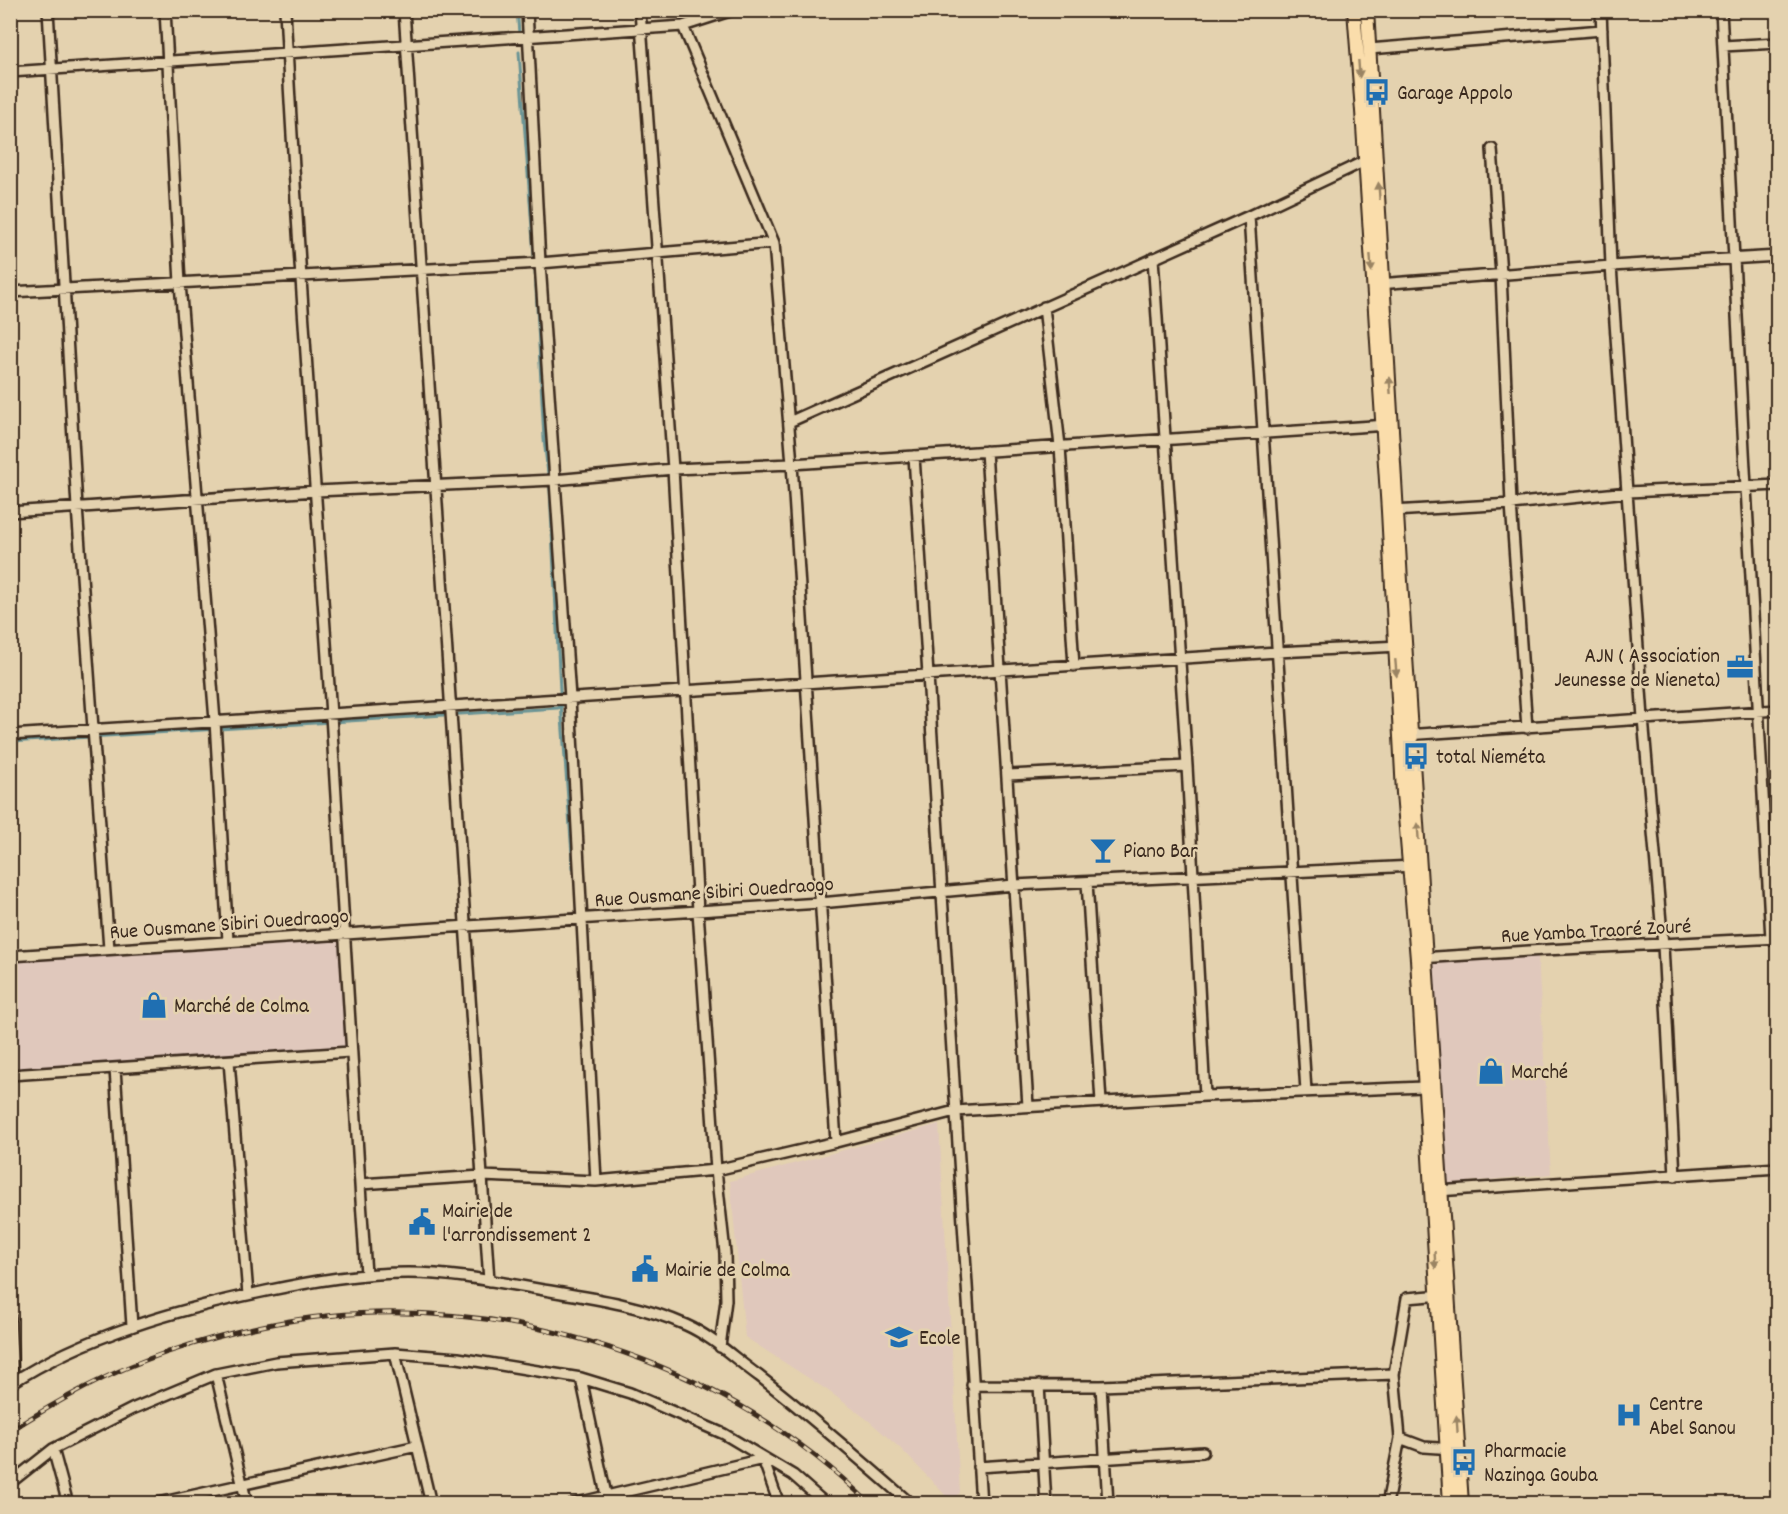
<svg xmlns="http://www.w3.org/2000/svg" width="1788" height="1514" font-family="Dekko,sans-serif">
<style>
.built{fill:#e0c8bc}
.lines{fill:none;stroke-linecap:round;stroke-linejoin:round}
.stream{stroke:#6a9495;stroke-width:3}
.minor-casing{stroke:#3b2a1e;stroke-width:14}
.major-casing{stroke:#3b2a1e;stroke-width:16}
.minor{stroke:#e4d2af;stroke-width:9}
.major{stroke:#faddab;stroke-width:12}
.rail-casing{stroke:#3b2a1e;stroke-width:5}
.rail{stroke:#e4d2af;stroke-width:3;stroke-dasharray:9;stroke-linecap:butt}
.oneway{fill:#9a8464}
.labels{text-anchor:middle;stroke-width:5;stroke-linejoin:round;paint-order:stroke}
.poi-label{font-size:21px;fill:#3b2a1e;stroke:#e4d2af;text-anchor:start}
.street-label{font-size:21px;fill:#3b2a1e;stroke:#e4d2af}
</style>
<rect width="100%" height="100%" fill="#e4d2af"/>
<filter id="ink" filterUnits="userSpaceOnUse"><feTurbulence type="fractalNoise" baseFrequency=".0167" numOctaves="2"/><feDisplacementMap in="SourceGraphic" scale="12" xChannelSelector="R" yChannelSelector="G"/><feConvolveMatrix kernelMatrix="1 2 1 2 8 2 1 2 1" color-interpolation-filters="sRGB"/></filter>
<g filter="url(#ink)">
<path class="built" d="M 345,932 L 350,1052 L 11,1075 L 11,956 Z
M 1538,956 L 1551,1174 L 1446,1184 L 1431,963 Z
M 939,1124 L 960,1493 L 950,1500 L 901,1449 L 868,1420 L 827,1390 L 745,1337 L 730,1181 Z"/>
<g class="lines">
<path class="stream" d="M 517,10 L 519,33
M 519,52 L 535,269 L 544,439 L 550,491 L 560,690 L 573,868
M 10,742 L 558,708 L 561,706"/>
<defs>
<path id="minor" d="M 48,10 L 77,507 L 109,949
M 165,10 L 180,283 L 215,721 L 228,941
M 285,10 C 297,246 315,480 331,715 C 343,902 353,1088 366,1274
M 404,10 L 489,1281
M 527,10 L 540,263 L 570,698 L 596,1181
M 640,10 L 673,469 L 698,911 L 716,1170 L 725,1253 L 726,1300 L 720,1347
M 1601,10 L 1611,266 L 1643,718 L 1663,945 L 1675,1176
M 1721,10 C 1738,320 1752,629 1771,939
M 683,26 L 774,243 L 792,464 L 836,1142
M 1723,46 L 1778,43
M 1369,49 L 1602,30
M 10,72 L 683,26 L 733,10
M 1492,149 L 1501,274 L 1511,504 L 1527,728
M 1249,216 L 1306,1091
M 1153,258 L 1187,766 L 1205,1096
M 1378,284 L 1611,266 L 1778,256
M 10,292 L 540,263 L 774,243
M 1044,307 L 1060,446 L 1074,666
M 789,422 L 1249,216 L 1365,161 L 1371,160
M 986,451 L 1028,1106
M 914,456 L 981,1504
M 1393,511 L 1511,504 L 1628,492 L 1778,485
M 10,512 L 316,491 L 554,480 L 673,469 L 792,464 L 1388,425
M 10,735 L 1277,652 L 1400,646
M 1405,735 L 1778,710
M 1008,775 L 1187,766
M 1087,882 L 1101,1102
M 10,956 L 820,903 L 1014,885 L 1414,866
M 1420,958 L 1545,950 L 1778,938
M 229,1061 L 248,1295
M 115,1069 L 132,1326
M 10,1075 L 350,1052
M 360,1184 L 482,1176 L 596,1181 L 716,1170 L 836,1142 L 955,1111 L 1205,1096 L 1424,1087
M 1437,1191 L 1778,1168
M 10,1317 L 13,1382
M 395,1353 L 431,1504
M 216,1374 L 247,1504
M 581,1378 L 608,1504
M 10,1384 C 85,1335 180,1309 266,1291 C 314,1281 360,1273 408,1273 C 458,1273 507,1284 556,1292 C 599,1299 646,1307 686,1325 C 713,1337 735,1359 759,1376 C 811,1417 861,1460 911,1504
M 972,1385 L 1101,1386 L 1394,1374 L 1407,1298 L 1443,1295
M 1039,1385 L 1046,1504
M 1101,1386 L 1108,1504
M 1400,1438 L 1424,1447 L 1453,1449
M 53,1449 L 68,1504
M 978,1467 L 1203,1452
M 10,1483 L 53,1449 L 132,1409 L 216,1374 L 276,1362 L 395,1353 L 458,1358 L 581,1378 L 630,1393 L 724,1434 L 793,1475 L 826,1504
M 154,1504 L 417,1446
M 573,1504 L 763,1459 L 779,1504
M 1387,1504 L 1400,1438 L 1394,1374"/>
<path id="major" d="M 1354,10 L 1362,111 L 1388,511 L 1403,793 L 1417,959 L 1450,1504
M 1367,10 L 1401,581 L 1462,1504"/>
</defs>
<use href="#minor" class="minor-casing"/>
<use href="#major" class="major-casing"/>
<use href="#minor" class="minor"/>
<use href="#major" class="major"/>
<defs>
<path id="rail" d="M 10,1431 C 59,1400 109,1372 165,1353 C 232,1330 304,1314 376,1313 C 556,1309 741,1377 870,1504"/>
</defs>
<use href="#rail" class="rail-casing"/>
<use href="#rail" class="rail"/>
</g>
<defs><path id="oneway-solid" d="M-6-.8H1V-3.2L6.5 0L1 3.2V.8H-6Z" transform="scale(1.5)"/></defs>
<g class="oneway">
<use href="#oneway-solid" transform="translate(1359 69) rotate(86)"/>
<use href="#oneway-solid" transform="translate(1379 191) rotate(-94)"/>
<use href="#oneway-solid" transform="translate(1371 263) rotate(86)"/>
<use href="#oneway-solid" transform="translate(1390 385) rotate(-94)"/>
<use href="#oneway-solid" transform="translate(1396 668) rotate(85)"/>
<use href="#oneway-solid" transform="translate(1418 831) rotate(-94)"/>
<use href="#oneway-solid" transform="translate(1435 1260) rotate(87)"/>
<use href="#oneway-solid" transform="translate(1457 1424) rotate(-94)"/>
</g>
</g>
<defs>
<symbol id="bus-bare" viewBox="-9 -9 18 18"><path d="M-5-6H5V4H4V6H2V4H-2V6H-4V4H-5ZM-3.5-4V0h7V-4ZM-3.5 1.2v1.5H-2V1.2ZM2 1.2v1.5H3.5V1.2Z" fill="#1f6fb2" stroke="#e4d2af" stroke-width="2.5" paint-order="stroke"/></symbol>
<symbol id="office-bare" viewBox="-9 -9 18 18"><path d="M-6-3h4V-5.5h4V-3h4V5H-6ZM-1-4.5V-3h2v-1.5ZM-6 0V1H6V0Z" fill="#1f6fb2" stroke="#e4d2af" stroke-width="2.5" paint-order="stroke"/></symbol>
<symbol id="bar-bare" viewBox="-9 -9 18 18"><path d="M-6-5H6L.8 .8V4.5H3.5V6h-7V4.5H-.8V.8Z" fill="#1f6fb2" stroke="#e4d2af" stroke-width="2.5" paint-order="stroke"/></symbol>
<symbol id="shop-bare" viewBox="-9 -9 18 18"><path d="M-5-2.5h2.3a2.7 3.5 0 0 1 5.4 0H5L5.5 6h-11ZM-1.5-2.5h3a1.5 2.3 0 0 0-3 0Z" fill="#1f6fb2" stroke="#e4d2af" stroke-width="2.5" paint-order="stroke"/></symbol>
<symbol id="civic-bare" viewBox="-9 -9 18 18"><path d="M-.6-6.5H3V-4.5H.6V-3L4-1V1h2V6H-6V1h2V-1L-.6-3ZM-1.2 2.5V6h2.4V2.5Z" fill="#1f6fb2" stroke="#e4d2af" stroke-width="2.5" paint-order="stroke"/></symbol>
<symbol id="school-bare" viewBox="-9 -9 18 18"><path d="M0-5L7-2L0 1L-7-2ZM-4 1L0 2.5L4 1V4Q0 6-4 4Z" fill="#1f6fb2" stroke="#e4d2af" stroke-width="2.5" paint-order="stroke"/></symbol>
<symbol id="hospital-bare" viewBox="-9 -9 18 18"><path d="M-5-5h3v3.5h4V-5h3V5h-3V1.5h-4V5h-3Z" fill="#1f6fb2" stroke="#e4d2af" stroke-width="2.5" paint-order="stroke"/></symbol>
</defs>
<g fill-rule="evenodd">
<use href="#bus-bare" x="1358" y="73" width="38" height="38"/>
<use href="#office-bare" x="1721" y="648" width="38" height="38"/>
<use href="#bus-bare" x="1397" y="737" width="38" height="38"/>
<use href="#bar-bare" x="1084" y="831" width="38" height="38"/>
<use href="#shop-bare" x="135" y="986" width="38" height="38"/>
<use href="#shop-bare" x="1472" y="1052" width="38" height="38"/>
<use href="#civic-bare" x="403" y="1203" width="38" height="38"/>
<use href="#civic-bare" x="626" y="1250" width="38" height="38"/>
<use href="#school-bare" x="880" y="1318" width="38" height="38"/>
<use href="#hospital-bare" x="1610" y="1396" width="38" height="38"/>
<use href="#bus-bare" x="1445" y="1443" width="38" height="38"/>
</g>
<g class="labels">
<g class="poi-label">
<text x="1397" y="99">Garage Appolo</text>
<text x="1720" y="662" text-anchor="end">AJN ( Association<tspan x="1720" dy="24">Jeunesse de Nieneta)</tspan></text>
<text x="1436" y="763">total Nieméta</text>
<text x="1123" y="857">Piano Bar</text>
<text x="174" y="1012">Marché de Colma</text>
<text x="1511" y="1078">Marché</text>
<text x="442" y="1217">Mairie de<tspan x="442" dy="24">l'arrondissement 2</tspan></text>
<text x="665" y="1276">Mairie de Colma</text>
<text x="919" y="1344">Ecole</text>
<text x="1649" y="1410">Centre<tspan x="1649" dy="24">Abel Sanou</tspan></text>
<text x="1484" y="1457">Pharmacie<tspan x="1484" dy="24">Nazinga Gouba</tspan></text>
</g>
<g class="street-label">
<text transform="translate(714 891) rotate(-4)" y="7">Rue Ousmane Sibiri Ouedraogo</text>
<text transform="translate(229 923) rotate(-4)" y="7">Rue Ousmane Sibiri Ouedraogo</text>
<text transform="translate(1596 930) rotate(-3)" y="7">Rue Yamba Traoré Zouré</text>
</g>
</g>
<rect width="1788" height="1514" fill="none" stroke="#e4d2af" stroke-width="36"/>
<rect x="18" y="18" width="1752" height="1478" fill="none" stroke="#3b2a1e" stroke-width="2" filter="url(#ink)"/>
</svg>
